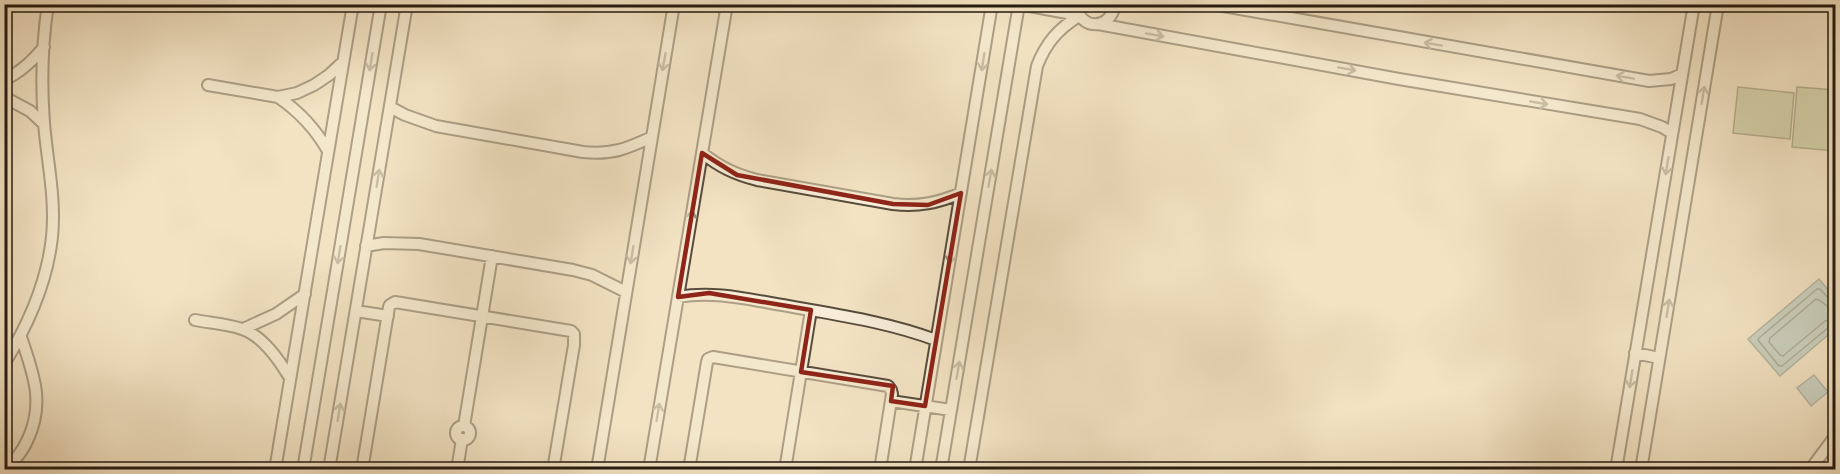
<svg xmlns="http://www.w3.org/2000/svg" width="1840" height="474" font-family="'Gentium Book Plus',serif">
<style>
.green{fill:#b9c495;stroke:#6f6f52;stroke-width:1.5}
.water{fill:#9ebdbb;stroke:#6e7c77;stroke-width:1.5}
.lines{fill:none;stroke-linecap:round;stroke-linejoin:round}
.shore{stroke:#626c66;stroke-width:1.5}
.street-casing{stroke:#584c3d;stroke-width:14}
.street{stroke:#f7edd8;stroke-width:10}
.oneway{stroke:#988e7e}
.marked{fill:none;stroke:#8f2418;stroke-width:4.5;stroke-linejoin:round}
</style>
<rect width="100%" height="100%" fill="#f3e3c3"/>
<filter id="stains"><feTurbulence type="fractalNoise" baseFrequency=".00333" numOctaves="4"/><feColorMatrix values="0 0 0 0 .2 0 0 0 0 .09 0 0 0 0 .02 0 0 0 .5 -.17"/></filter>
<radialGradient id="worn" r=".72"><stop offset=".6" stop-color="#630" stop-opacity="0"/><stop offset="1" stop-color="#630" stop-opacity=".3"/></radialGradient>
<path class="green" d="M 1738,87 L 1794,93 L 1790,139 L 1733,133 Z
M 1797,87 L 1835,90 L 1835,151 L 1792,147 Z"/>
<path class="water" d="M 1819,279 L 1835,298 L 1835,329 L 1780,376 L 1748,339 Z
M 1814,375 L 1828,392 L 1811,406 L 1797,388 Z"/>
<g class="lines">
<path class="shore" d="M 1836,301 L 1830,300 L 1820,289 L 1817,289 L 1759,338 L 1758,340 L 1779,366 L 1782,366 L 1829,327 L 1836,325
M 1836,309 C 1826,309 1823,300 1816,299 L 1770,338 L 1769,342 L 1780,355 L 1783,356 L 1825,321 L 1836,318"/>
<defs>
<path id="street" d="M 1076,4 C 1079,31 1111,31 1115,4
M 1212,4 L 1649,81 L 1671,79 L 1682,74
M 1098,24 L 1399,79 L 1640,119 L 1662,127 L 1672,133
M 4,80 C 21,72 32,61 44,47
M 208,85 L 278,97 L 297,93 L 314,85 L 329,75 L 343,62
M 4,97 L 30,111 L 44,124
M 278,97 C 300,112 315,128 328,151
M 390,107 L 405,115 L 436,126 L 583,152 C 612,155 626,149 652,137
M 702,153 C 720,167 734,174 757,180 L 893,204 C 918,207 938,203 961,193
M 366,246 L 384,243 L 419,244 L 573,270 L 592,275 L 626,292
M 678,297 C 714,290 751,300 788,306 C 838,315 888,322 936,340
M 356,311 L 388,316
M 195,320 C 210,323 227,324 242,329 C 263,336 279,360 290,378
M 243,329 L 276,314 L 305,294
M 1635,353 L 1659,358
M 4,364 C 29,324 47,283 52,237 C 56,198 47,161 44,123 C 41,84 42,43 48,4
M 891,401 L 951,410
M 464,426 L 492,256
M456 433a7 7 0 1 1 14 0a7 7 0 1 1-14 0Z
M 4,468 C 15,462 23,450 28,439 C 45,402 33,373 21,337
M 275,470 L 353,4
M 303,470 L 381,4
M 329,470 L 407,4
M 362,470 L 389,307 L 390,305 L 395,302 L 571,331 L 574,334 L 574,345 L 553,470
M 457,470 L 462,439
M 597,470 L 674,4
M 649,470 L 727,4
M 689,470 L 707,362 L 708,359 L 713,357 L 888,386 L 891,390 L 892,394 L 880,470
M 785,470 L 811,310
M 915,470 L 992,4
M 941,470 L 1019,4 L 1078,15
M 969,470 L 1037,66 C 1046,43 1058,29 1079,16
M 1616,470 L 1694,4
M 1641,470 L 1718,4
M 1810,470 L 1836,435"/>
</defs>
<use href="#street" class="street-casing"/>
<use href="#street" class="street"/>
</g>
<defs><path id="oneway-shaft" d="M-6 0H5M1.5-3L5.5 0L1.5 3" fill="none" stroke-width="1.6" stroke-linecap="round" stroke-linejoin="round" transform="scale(1.5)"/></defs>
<g class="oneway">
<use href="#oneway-shaft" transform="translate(1155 35) rotate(10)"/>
<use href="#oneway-shaft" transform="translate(1433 44) rotate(-170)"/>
<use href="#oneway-shaft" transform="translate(371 62) rotate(99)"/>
<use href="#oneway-shaft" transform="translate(664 62) rotate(100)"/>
<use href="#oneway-shaft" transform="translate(983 62) rotate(99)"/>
<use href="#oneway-shaft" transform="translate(1347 69) rotate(10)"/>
<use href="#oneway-shaft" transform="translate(1625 77) rotate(-170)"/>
<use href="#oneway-shaft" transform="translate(1703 95) rotate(-81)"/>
<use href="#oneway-shaft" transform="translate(1539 103) rotate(10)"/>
<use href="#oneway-shaft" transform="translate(1667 166) rotate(99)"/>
<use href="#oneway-shaft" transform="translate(378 178) rotate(-81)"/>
<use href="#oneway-shaft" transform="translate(990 178) rotate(-80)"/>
<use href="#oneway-shaft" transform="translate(691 219) rotate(-81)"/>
<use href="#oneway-shaft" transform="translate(339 255) rotate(99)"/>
<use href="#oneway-shaft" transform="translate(632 255) rotate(99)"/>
<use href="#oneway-shaft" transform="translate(951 255) rotate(99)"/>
<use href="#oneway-shaft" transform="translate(1668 308) rotate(-81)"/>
<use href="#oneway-shaft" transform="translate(958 370) rotate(-80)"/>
<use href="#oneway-shaft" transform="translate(1631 379) rotate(99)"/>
<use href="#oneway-shaft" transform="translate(339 412) rotate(-81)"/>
<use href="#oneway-shaft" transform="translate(658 412) rotate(-81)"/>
</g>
<path d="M0 0H1840V474H0ZM 702,153 L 737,175 L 893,204 L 928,205 L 961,193 L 925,406 L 891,401 L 893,386 L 801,372 L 811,310 L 709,293 L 678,297 Z" fill="#f3e3c3" fill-opacity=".55" fill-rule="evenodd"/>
<path class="marked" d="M 702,153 L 737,175 L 893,204 L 928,205 L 961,193 L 925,406 L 891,401 L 893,386 L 801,372 L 811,310 L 709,293 L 678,297 Z"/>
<rect width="1840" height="474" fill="none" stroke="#f3e3c3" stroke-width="24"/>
<rect x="6" y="6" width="1828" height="462" fill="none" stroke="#251a10" stroke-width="3"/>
<rect x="12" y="12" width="1816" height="450" fill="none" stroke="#251a10" stroke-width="1.5"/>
<rect width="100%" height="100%" filter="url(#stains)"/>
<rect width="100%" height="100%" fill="url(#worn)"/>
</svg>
